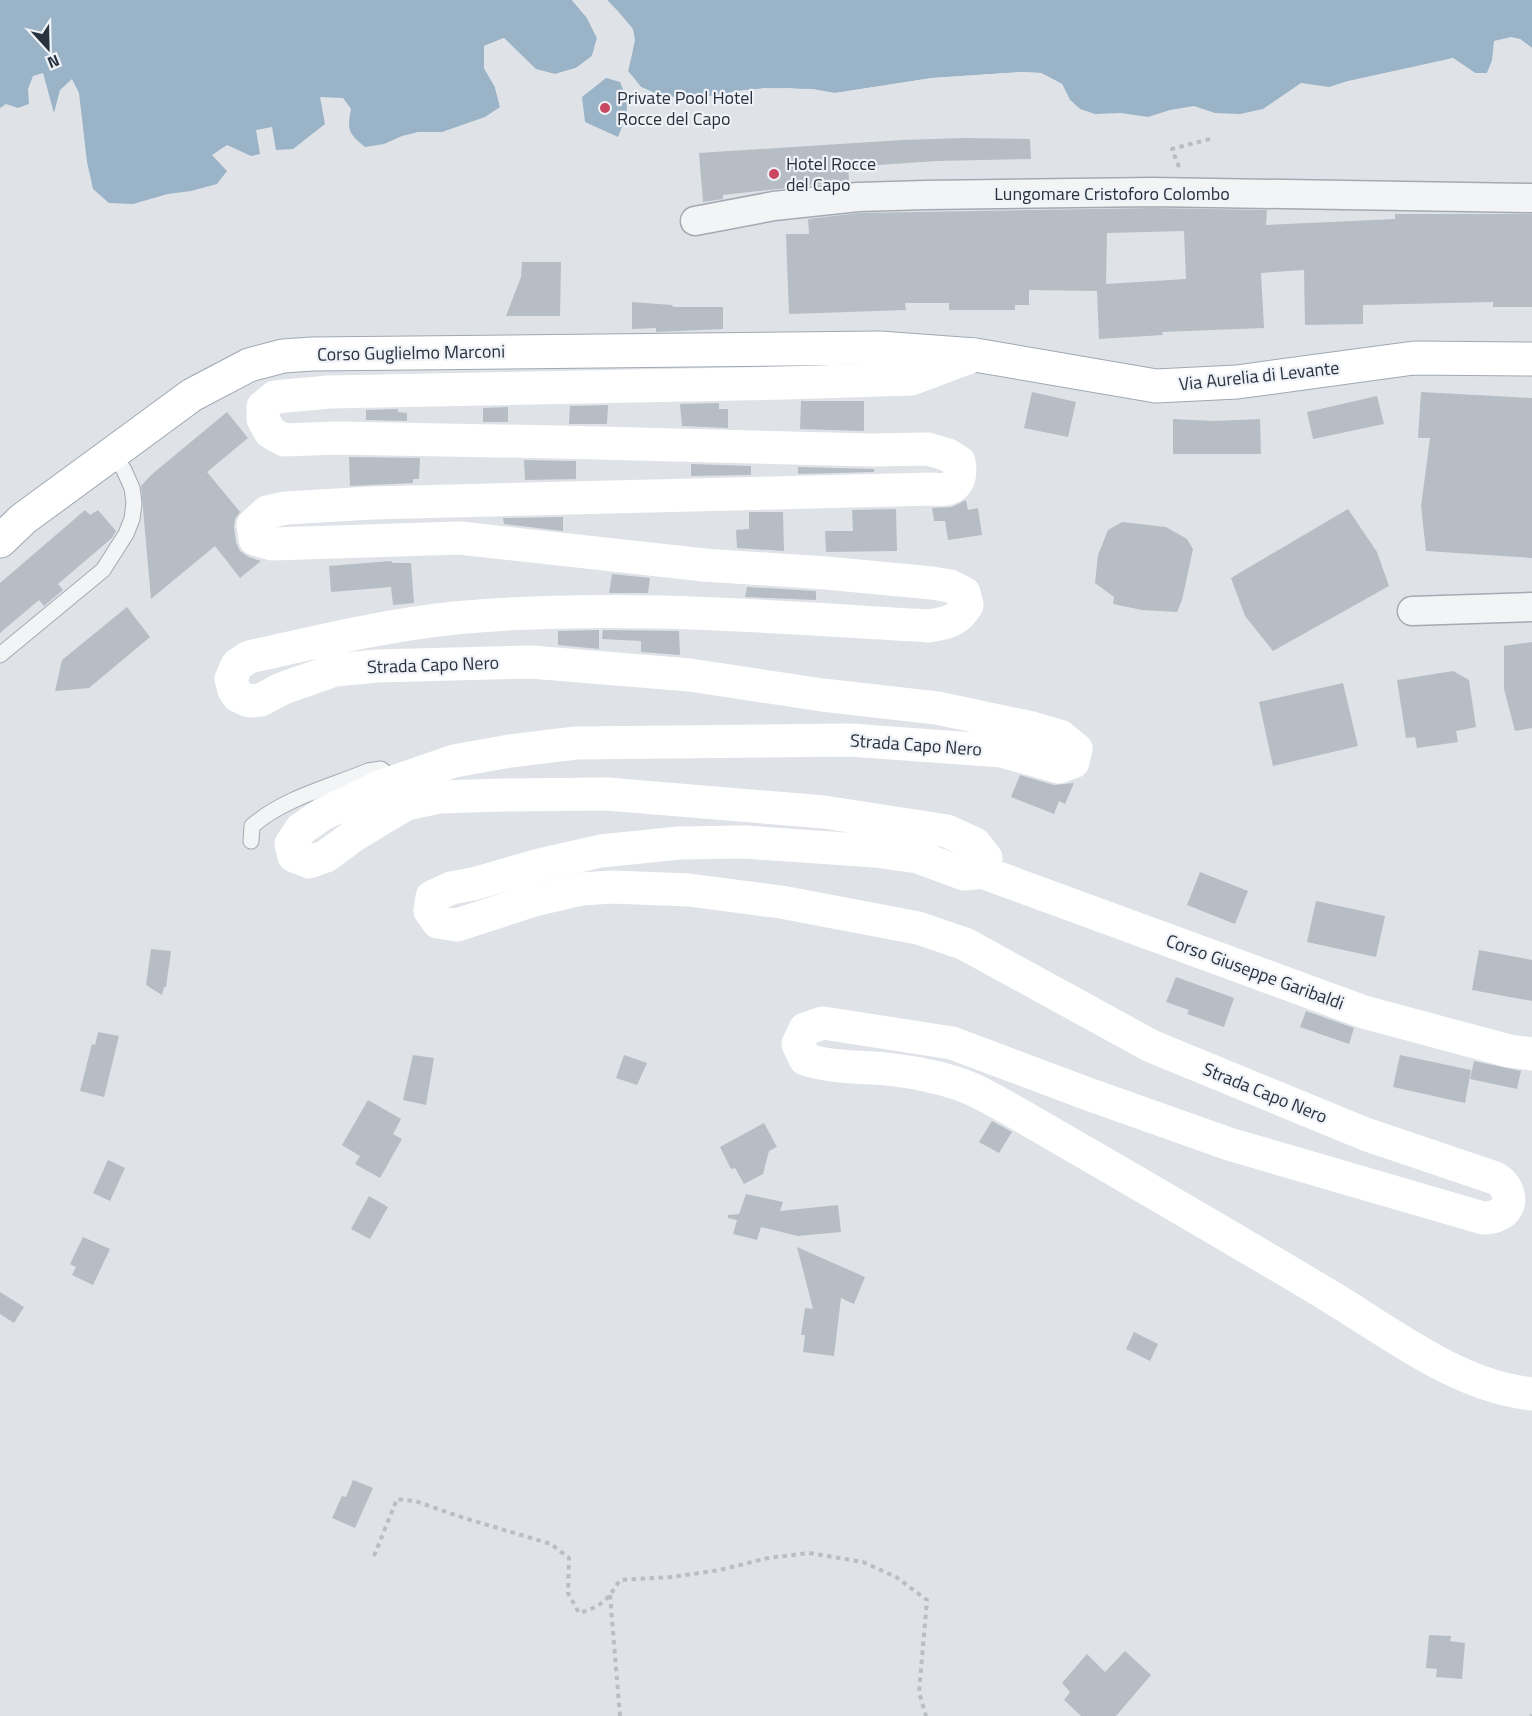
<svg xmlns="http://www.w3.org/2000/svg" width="1532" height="1716" font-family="'Titillium Web',sans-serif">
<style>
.water{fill:#9bb3c7}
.pier{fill:#dfe3e8}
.building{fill:#b7bdc5;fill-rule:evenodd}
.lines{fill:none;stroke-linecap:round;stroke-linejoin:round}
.lane-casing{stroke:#a4aab2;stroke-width:17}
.street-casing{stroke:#a4aab2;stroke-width:31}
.primary-casing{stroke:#9fa8b3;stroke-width:35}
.path{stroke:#b9bec3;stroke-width:4;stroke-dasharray:4.5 4.5;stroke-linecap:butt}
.lane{stroke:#f2f4f6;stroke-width:15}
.street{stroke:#f2f4f6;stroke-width:28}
.secondary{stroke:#fff;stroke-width:33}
.primary{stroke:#fff;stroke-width:33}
.poi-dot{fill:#ca4761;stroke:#eff2f6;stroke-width:2}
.labels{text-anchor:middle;stroke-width:4.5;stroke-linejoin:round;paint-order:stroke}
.poi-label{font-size:18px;fill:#28323f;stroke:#eff2f6;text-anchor:start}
.street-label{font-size:18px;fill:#28323f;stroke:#eff2f6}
</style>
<rect width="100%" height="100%" fill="#dfe3e8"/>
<path class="water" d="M 0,0 L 572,0 L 587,18 L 597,38 L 592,56 L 576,68 L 555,74 L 536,70 L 504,38 L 484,46 L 484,68 L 495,87 L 500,107 L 485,117 L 442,132 L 418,132 L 402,136 L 384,144 L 365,147 C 348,133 347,130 351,109 L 343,98 L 320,97 L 325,124 L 293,149 L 276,150 L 272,127 L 256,130 L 260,154 L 251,156 L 227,145 L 212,155 L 227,171 L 217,184 L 191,191 L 168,194 L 133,204 L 109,203 L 93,189 L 87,162 L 79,93 L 72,79 L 60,90 L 54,113 L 43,73 L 33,76 L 28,89 L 29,104 L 18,108 L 6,104 L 0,108 Z
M 607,0 L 1532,0 L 1532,48 L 1520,39 L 1495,41 L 1492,61 L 1487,73 L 1475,73 L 1453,58 L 1348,81 L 1329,87 L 1301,83 L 1263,109 L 1240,114 L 1215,113 L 1194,106 L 1170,110 L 1148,117 L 1121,113 L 1095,114 L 1080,109 L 1070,100 L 1062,84 L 1041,73 L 1021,72 L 932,78 L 835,93 L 813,89 L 764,88 L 704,97 L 681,98 L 659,95 L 641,87 L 628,71 C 639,28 635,32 607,0 Z
M 606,78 L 620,82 C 631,107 628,112 618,137 L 585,122 L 582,97 Z"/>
<path class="pier" d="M 572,0 L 576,0 L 590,16 L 600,37 L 594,57 L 577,70 L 555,77 L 534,72 L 503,42 L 487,48 L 487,67 L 498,86 L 503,107 L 500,107 L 495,87 L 484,68 L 484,46 L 504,38 L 536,69 L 555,74 L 576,68 L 592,56 L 597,38 L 587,18 Z
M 604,0 L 607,0 L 617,10 L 633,29 L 635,40 L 628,71 L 641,87 L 659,95 L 681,98 L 704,97 L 744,90 L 789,88 L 835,93 L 932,78 L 1021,72 L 1041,73 L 1062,84 L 1070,100 L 1080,109 L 1079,111 L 1068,102 L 1060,87 L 1040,76 L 1021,75 L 932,81 L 835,96 L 789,91 L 744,92 L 704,100 L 681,101 L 658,98 L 639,90 L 626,72 L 632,40 L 630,30 Z
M 1511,37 L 1520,39 L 1532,48 L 1532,51 L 1519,42 L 1511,40 L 1497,44 L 1495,61 L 1488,76 L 1474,76 L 1453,61 L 1435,66 L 1435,63 L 1453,58 L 1475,73 L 1487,73 L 1492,61 L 1494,41 Z"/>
<path class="building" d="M 964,138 L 1030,139 L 1031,159 L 937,161 L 848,167 L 849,181 L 723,195 L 723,199 L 703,202 L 699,153 L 902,140 Z
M 1153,208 L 1267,210 L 1266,225 L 1395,219 L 1395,214 L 1532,214 L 1532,307 L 1493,307 L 1493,302 L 1363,305 L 1363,324 L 1305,325 L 1304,270 L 1261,273 L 1264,328 L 1162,332 L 1163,335 L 1099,339 L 1097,291 L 1029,290 L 1029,305 L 1015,305 L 1015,310 L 949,310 L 949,303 L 905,303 L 906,310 L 789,314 L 786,234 L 809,234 L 808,219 L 859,213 ZM 1184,231 L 1186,279 L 1106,284 L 1107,233 Z
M 522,262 L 561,262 L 560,316 L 506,316 L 521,277 Z
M 632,302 L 672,305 L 673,307 L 723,307 L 723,329 L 656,332 L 656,328 L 632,329 Z
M 1032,392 L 1076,402 L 1068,437 L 1024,428 Z
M 1421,392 L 1532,398 L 1532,558 L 1426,551 L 1421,506 L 1430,438 L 1418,438 Z
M 1377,396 L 1384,424 L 1313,439 L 1307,412 Z
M 801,401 L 864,401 L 864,431 L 800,429 Z
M 719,403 L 719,409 L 728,409 L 728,428 L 682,426 L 680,404 Z
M 608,405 L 607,424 L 569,424 L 570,406 Z
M 508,407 L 508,422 L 483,422 L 483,408 Z
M 398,409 L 398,412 L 407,413 L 407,421 L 366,420 L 366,410 Z
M 227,412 L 248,438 L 207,472 L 240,512 L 235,519 L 234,527 L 236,542 L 240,551 L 249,557 L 261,561 L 240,578 L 215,546 L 151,599 L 141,486 L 151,475 Z
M 1173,419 L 1213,421 L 1260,419 L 1261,454 L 1173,454 Z
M 349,457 L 420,458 L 419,479 L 413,479 L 413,483 L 350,486 Z
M 524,460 L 576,461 L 576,479 L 525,480 Z
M 691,464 L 751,466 L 751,475 L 691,476 Z
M 798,467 L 874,469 L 874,472 L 798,474 Z
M 966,500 L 968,510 L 978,508 L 982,535 L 948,540 L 945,521 L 934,521 L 932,508 L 952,507 Z
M 896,509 L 897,551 L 826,552 L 825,531 L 853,531 L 852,510 Z
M 1348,509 L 1377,552 L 1389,586 L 1273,651 L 1245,616 L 1231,578 Z
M 85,510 L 90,515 L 98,510 L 116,531 L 112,538 L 58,584 L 63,590 L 44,606 L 39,600 L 0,633 L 0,583 Z
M 749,512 L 783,512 L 784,551 L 737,548 L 736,530 L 749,529 Z
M 563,517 L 563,531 L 504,524 L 503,518 Z
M 1122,522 L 1166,527 L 1187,539 L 1193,549 L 1182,600 L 1177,612 L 1142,610 L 1113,604 L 1114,597 L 1095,583 L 1098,555 L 1108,530 Z
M 391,561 L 393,563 L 411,563 L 414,603 L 393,605 L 391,587 L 331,592 L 329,566 Z
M 612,574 L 650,578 L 648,593 L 609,593 Z
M 747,587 L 816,591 L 816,600 L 745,597 Z
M 127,607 L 150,637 L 89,688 L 55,691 L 62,660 Z
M 599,630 L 599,649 L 558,645 L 558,631 Z
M 603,630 L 679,631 L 680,655 L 641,652 L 641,641 L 602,639 Z
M 1532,642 L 1532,728 L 1515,731 L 1504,689 L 1504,646 Z
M 1453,671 L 1469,680 L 1476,727 L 1456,731 L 1458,742 L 1417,748 L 1415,737 L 1406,738 L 1397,680 Z
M 1343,683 L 1358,746 L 1273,766 L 1259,702 Z
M 1020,775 L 1054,785 L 1074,783 L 1065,804 L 1059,801 L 1054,814 L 1011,797 Z
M 1200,872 L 1248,891 L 1235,924 L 1187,905 Z
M 1316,901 L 1385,916 L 1376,957 L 1307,942 Z
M 151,949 L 171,951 L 166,987 L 164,987 L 162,995 L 146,985 Z
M 1479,950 L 1532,960 L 1532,1001 L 1472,990 Z
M 1176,977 L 1234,998 L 1224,1027 L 1187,1014 L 1189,1010 L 1166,1002 Z
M 1306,1011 L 1354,1028 L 1349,1044 L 1300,1027 Z
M 98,1032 L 119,1036 L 104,1097 L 80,1091 L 92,1044 L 95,1045 Z
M 413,1055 L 434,1058 L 426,1105 L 403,1100 Z
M 624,1055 L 647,1063 L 637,1085 L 616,1078 Z
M 1400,1055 L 1471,1070 L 1465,1103 L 1393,1087 Z
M 1474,1061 L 1521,1071 L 1517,1089 L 1470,1079 Z
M 368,1100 L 401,1119 L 393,1134 L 402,1139 L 380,1178 L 355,1164 L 360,1156 L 342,1145 Z
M 992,1121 L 1012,1132 L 999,1153 L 979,1142 Z
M 764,1123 L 777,1147 L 769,1151 L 763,1174 L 744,1184 L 735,1168 L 731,1169 L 720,1147 Z
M 108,1160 L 125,1168 L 110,1201 L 93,1193 Z
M 746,1194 L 783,1202 L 780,1211 L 838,1205 L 841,1232 L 798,1236 L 761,1227 L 757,1240 L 733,1234 L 737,1220 L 728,1218 L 728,1215 L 739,1214 Z
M 369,1196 L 388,1207 L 370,1239 L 351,1229 Z
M 83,1237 L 110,1249 L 93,1285 L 72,1275 L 76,1267 L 70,1264 Z
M 797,1247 L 865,1277 L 854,1304 L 841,1298 L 834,1356 L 803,1352 L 805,1335 L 801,1335 L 805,1308 L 813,1309 Z
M 0,1292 L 24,1307 L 14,1323 L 0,1314 Z
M 1134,1332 L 1158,1344 L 1150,1361 L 1126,1349 Z
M 353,1480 L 373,1488 L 355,1528 L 332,1518 L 342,1496 L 346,1497 Z
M 1429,1635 L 1451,1636 L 1450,1641 L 1465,1643 L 1462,1679 L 1436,1677 L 1437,1669 L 1426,1668 Z
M 1125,1651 L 1151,1675 L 1116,1716 L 1081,1716 L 1064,1700 L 1070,1692 L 1062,1683 L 1087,1654 L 1105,1672 Z"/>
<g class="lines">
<defs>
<path id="lane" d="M 0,655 L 103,570 L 126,534 L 132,519 L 134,503 L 132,488 L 124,470 L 112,453
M 251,841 L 252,826 C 284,798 330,787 368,771 L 381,769 L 396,781"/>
<path id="street" d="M 695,221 L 774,206 L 858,197 L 926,195 L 1153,192 L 1532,198
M 1412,611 L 1532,607"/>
<path id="primary" d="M 0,541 L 23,519 L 192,395 L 249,365 L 283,356 L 312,354 L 880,348 L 975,355 L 1156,386 L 1237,382 L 1414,358 L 1532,359"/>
</defs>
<use href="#lane" class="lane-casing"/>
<use href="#street" class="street-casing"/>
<use href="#primary" class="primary-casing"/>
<path class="path" d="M 1179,167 L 1172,149 L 1210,139
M 374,1556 L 397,1499 L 415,1501 L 464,1518 L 551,1544 L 569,1558 L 568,1593 L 579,1613 C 603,1606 607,1600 620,1580 L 672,1577 L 720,1570 L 768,1558 L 809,1553 L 863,1562 L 896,1577 L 927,1600 L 919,1692 L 926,1716
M 610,1595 L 620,1716
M 1531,1716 L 1532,1715"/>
<use href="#lane" class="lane"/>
<use href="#street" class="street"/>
<path class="secondary" d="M 975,355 L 911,379 L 786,383 L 329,392 L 275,397 L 263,407 L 263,419 L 270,432 L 284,440 L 336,438 L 558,442 L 870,450 L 928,449 L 948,455 L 959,462 C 963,483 953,492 933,489 L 372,503 L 286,508 L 267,512 L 253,525 L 255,539 L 272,544 L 460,538 L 704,565 L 826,573 L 932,583 L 950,586 L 964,593 L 967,605 C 958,621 947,623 929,626 C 772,617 613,603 455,618 C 386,625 317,642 249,657 L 237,665 L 231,679 L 234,690 L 238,696 L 249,701 L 261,700 L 281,689 L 335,670 L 377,666 L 531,662 L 690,675 L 822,695 L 937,708 L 1032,728 L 1060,736 L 1076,749 L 1073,762 L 1059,767 L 1002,751 L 850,740 L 576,743 L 510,751 L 454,761 L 382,786 L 323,814 L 301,829 L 291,844 L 294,856 L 309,862 L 326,856 L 356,834 L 406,804 L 439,797 L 502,795 L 607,794 L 824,812 L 947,831 L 975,844 L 986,858 L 982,872
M 1532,1054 L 1509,1051 L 1364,1012 L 982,872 L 964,874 L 918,857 L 875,851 L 744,842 L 679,843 L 601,851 L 539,865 L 473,884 L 451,888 L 432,897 L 430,911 L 438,922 L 457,925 L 534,900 L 582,889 L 612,887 L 689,890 L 781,902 L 918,928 L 965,944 L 1151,1046 L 1365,1134 L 1495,1178 C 1509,1185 1516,1207 1498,1215 C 1494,1217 1488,1218 1483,1218 L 1229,1144 L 1088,1094 L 952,1043 L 823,1023 L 805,1029 L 798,1044 L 805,1059 C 834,1069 865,1066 895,1070 C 922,1073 958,1081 982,1094 C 1017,1112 1050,1133 1084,1152 C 1165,1199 1246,1246 1326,1294 C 1390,1332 1456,1386 1532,1394"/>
<use href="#primary" class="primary"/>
</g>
<g class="poi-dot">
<circle cx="605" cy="108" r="6"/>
<circle cx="774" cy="174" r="6"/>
</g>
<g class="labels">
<g class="poi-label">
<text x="617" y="104">Private Pool Hotel<tspan x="617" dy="21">Rocce del Capo</tspan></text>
<text x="786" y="170">Hotel Rocce<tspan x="786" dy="21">del Capo</tspan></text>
</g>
<g class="street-label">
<text x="1112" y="200">Lungomare Cristoforo Colombo</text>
<text transform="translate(411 353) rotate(-1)" y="6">Corso Guglielmo Marconi</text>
<text transform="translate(1259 376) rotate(-6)" y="6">Via Aurelia di Levante</text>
<text transform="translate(433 665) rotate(-2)" y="6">Strada Capo Nero</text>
<text transform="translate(916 745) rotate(4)" y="6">Strada Capo Nero</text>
<text transform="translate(1255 972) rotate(20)" y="6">Corso Giuseppe Garibaldi</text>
<text transform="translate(1265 1093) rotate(22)" y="6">Strada Capo Nero</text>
</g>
</g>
<g transform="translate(48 48) rotate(158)" stroke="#eff2f6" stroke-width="4.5" paint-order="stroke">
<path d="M0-4.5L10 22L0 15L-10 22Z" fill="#28323f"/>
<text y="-9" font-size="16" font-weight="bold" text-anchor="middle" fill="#28323f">N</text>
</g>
</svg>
